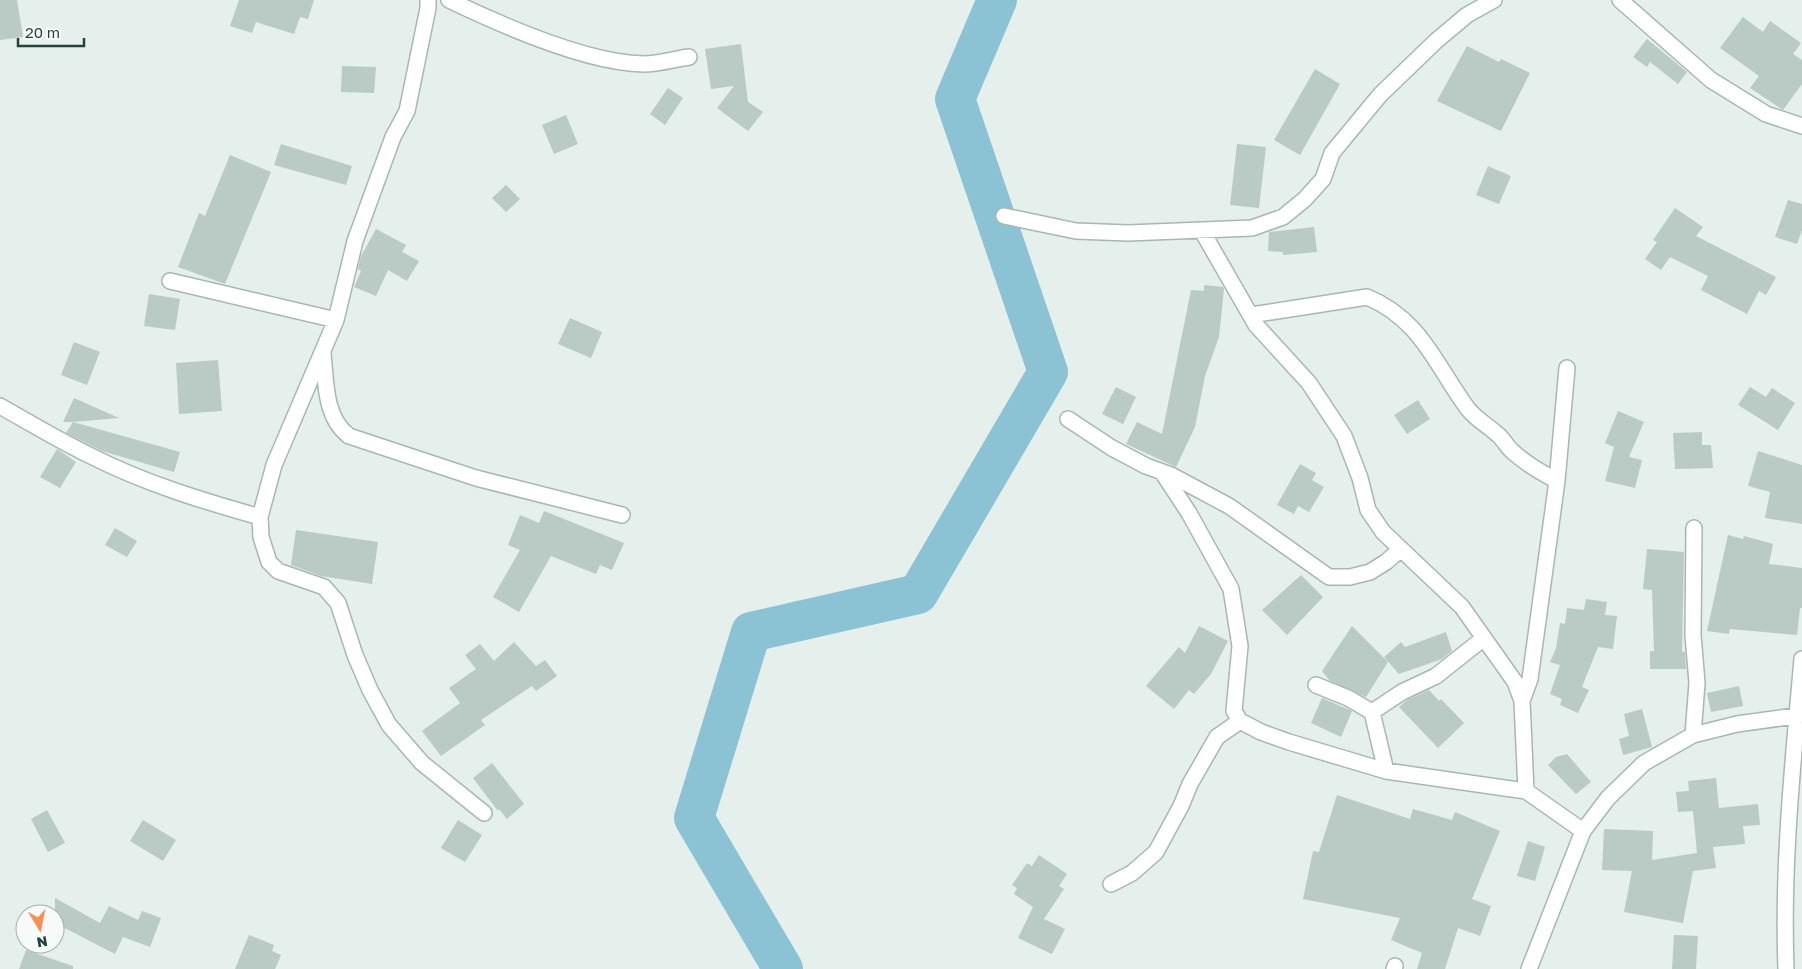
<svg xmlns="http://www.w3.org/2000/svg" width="1802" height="969" font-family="'Golos Text',sans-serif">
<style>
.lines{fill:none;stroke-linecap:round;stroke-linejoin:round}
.river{stroke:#8bc3d5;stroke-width:40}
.building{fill:#bacac4}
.minor-casing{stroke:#a7b8b3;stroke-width:18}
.minor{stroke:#fff;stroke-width:15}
</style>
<rect width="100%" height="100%" fill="#e5efeb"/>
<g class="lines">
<path class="river" d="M 783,969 L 694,818 L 751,632 L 918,594 L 1048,372 L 955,99 L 997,0"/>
</g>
<path class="building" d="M 0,0 L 17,0 L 23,37 L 0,40 Z
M 239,0 L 314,0 L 308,19 L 300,17 L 294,34 L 256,22 L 252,33 L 230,26 Z
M 1743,17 L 1763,32 L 1770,21 L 1801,43 L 1793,54 L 1802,60 L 1802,84 L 1783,110 L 1750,88 L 1759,76 L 1720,48 Z
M 1647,39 L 1687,72 L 1678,84 L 1650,62 L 1647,67 L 1633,57 Z
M 741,44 L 748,102 L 763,112 L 748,131 L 717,108 L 734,86 L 711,89 L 705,49 Z
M 1467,46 L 1499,62 L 1501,59 L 1530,73 L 1501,131 L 1437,101 Z
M 342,66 L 376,67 L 374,93 L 341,92 Z
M 1315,69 L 1340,84 L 1300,155 L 1274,140 Z
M 668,88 L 683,98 L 665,125 L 650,114 Z
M 566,115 L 578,144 L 554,154 L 542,125 Z
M 281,144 L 352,166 L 346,185 L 274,165 Z
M 1237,144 L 1266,147 L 1259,208 L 1230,205 Z
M 230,155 L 271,172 L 225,284 L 178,267 L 199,213 L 205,216 Z
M 1488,166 L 1511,176 L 1499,204 L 1476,195 Z
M 506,185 L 520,199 L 506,212 L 492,198 Z
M 1788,200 L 1802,204 L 1802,230 L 1797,244 L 1775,237 Z
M 1675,208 L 1703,227 L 1696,236 L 1776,277 L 1766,295 L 1759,291 L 1747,314 L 1701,290 L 1708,276 L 1670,257 L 1661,270 L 1645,259 L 1657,242 L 1653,240 Z
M 1314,227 L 1317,252 L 1283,255 L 1283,252 L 1268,251 L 1269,232 Z
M 376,229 L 406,245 L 402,252 L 419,261 L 407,281 L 388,270 L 376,296 L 354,287 L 361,271 L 358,269 L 361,256 Z
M 1204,285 L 1223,287 L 1224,289 L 1219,337 L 1205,376 L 1195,427 L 1176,467 L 1126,444 L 1137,422 L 1162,434 L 1191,290 L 1204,291 Z
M 149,294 L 180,299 L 175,330 L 144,326 Z
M 570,318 L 602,332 L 591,358 L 558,344 Z
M 74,342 L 100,352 L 87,385 L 61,375 Z
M 218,360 L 222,411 L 179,414 L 176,363 Z
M 1116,387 L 1136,397 L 1123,424 L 1102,414 Z
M 1750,387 L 1766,397 L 1772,388 L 1795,403 L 1778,430 L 1738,405 Z
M 74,398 L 119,418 L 73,422 L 180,452 L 174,472 L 102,451 L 66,433 L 73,422 L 63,422 Z
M 1418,400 L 1430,419 L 1407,434 L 1394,415 Z
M 1618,411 L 1644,422 L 1629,457 L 1642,460 L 1635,488 L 1605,481 L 1614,447 L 1605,443 Z
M 1702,432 L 1702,445 L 1711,445 L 1713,468 L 1675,469 L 1673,433 Z
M 57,449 L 76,462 L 60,488 L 40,477 Z
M 1758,451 L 1802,465 L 1802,524 L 1765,518 L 1770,492 L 1748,486 Z
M 1300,464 L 1316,473 L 1312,480 L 1324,487 L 1309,512 L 1298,506 L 1294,514 L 1277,505 Z
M 544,511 L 624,543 L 612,570 L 600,565 L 596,574 L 551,556 L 519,612 L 493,597 L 520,550 L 508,545 L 520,515 L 539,523 Z
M 115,528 L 137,541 L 127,557 L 105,545 Z
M 296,530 L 378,542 L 372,584 L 321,576 L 291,565 Z
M 1728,535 L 1743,539 L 1744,536 L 1773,544 L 1769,564 L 1802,568 L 1802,608 L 1800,608 L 1797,635 L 1730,629 L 1729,634 L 1707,631 Z
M 1647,549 L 1684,552 L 1682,651 L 1685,652 L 1686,669 L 1650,669 L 1650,651 L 1654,651 L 1652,590 L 1643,589 Z
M 1301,575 L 1323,597 L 1287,635 L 1262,610 Z
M 1586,599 L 1607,602 L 1605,615 L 1617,616 L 1613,649 L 1598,647 L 1582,687 L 1589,690 L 1578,713 L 1560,705 L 1562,699 L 1550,694 L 1560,665 L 1550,662 L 1556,648 L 1560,623 L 1565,624 L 1567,608 L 1584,610 Z
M 1199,626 L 1228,641 L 1211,674 L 1194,694 L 1189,690 L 1174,709 L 1146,686 L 1179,647 L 1185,653 Z
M 1352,626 L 1388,662 L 1366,697 L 1330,681 L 1322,671 Z
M 1446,632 L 1452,651 L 1442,659 L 1399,674 L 1384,657 L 1401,642 L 1405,647 Z
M 514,642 L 536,666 L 545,660 L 557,676 L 536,691 L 532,686 L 481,720 L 485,725 L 441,756 L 422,731 L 460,703 L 449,688 L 476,669 L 465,655 L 480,644 L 494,661 Z
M 1739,686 L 1743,706 L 1711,712 L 1707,693 Z
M 1429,690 L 1439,701 L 1441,699 L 1464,723 L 1438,748 L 1399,707 L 1407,700 Z
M 1322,698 L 1352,711 L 1341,737 L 1311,723 Z
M 1642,709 L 1652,747 L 1623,755 L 1619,739 L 1629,736 L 1624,714 Z
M 1567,754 L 1591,782 L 1576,794 L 1548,765 L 1556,757 Z
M 492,763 L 524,804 L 507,819 L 499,809 L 498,811 L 473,778 Z
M 1716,778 L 1719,808 L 1758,804 L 1760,825 L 1743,826 L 1745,844 L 1713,847 L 1716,868 L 1693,871 L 1683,923 L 1624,912 L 1632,871 L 1602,870 L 1604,829 L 1653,831 L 1652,860 L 1697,853 L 1693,811 L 1678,812 L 1676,792 L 1689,791 L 1688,781 Z
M 1337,795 L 1410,819 L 1413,809 L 1452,820 L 1455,812 L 1500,831 L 1472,899 L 1491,906 L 1480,936 L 1458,928 L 1445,969 L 1417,969 L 1422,953 L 1391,940 L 1400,918 L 1303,899 L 1313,851 L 1319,852 Z
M 47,810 L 65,843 L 48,852 L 31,819 Z
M 143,820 L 176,840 L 163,861 L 130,841 Z
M 458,820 L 482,835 L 465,862 L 441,848 Z
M 1528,841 L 1545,847 L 1535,881 L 1517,876 Z
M 1039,855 L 1067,874 L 1059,886 L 1064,889 L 1044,919 L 1065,929 L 1052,954 L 1018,938 L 1033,907 L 1014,894 L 1017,888 L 1012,885 L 1027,863 L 1032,866 Z
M 55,898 L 100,923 L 109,906 L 138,920 L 142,911 L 161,918 L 150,947 L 123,937 L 115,954 L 55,923 Z
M 249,935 L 274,945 L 272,951 L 281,955 L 275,969 L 235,969 Z
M 1674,935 L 1698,936 L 1696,969 L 1672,969 Z
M 26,950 L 73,966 L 73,969 L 19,969 Z"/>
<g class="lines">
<defs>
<path id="minor" d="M 428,0 L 428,8 L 407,111 L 393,137 L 355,241 L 336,320 L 274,465 L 260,517 L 261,537 L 269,562 L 278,571 L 324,587 L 338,603 L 355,655 L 370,690 L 389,725 L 422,763 L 484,813
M 449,0 C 501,25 587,63 644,64 C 658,64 675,59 689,57
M 1620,0 L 1711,80 L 1766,114 L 1802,126
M 1004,216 L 1076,231 L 1128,233 L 1252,228 L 1283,217 L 1305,199 L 1323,179 L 1332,153 L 1380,95 L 1436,41 L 1467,15 L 1494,0
M 1202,231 L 1256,325 L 1309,383 L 1344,436 L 1360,478 L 1368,510 L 1383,532 L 1462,607 L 1515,682 L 1522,701 L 1526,791
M 170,281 L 336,320
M 1251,315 L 1367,297 C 1421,319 1436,366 1468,409 C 1477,420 1487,425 1497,434 C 1503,438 1506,446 1512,451 C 1526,464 1541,472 1557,481
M 323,353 C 326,381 324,417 349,436 L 476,478 L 622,515
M 0,406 C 30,423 60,441 91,456 C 144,483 203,501 260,517
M 1068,419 L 1112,448 L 1146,466 L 1171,475 L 1229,506 L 1329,577 L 1350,577 L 1370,572 L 1386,562 L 1401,549
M 1162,472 L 1189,513 L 1231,589 L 1240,646 L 1234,711 L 1240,721 L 1261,732 L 1289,742 L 1386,771 L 1526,791 L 1583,831
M 1316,685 L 1348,698 L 1372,712 L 1386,771
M 1522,701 L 1530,679 L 1557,481 L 1567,368
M 1372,712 L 1402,692 L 1436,676 L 1484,638
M 1693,735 L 1697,683 L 1693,635 L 1694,528
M 1111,884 L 1132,873 L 1156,852 L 1181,806 L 1190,784 L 1217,737 L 1240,721
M 1394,969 L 1395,966
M 1529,969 L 1583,831 L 1608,798 L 1644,763 L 1693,735 L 1737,724 L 1802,715
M 1786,969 C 1782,865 1793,762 1802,659"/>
</defs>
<use href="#minor" class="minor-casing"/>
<use href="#minor" class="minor"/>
</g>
<g transform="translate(40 929) rotate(170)"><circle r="24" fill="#f6fbf9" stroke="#a2b1ad"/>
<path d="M0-4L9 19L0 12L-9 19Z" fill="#f78f5a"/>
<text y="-8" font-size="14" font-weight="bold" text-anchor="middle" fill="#23423c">N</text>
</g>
<path d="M18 38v8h66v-8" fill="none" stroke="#23423c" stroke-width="2.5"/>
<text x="25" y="38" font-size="15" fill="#23423c" stroke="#f6fbf9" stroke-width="4" paint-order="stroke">20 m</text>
</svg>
